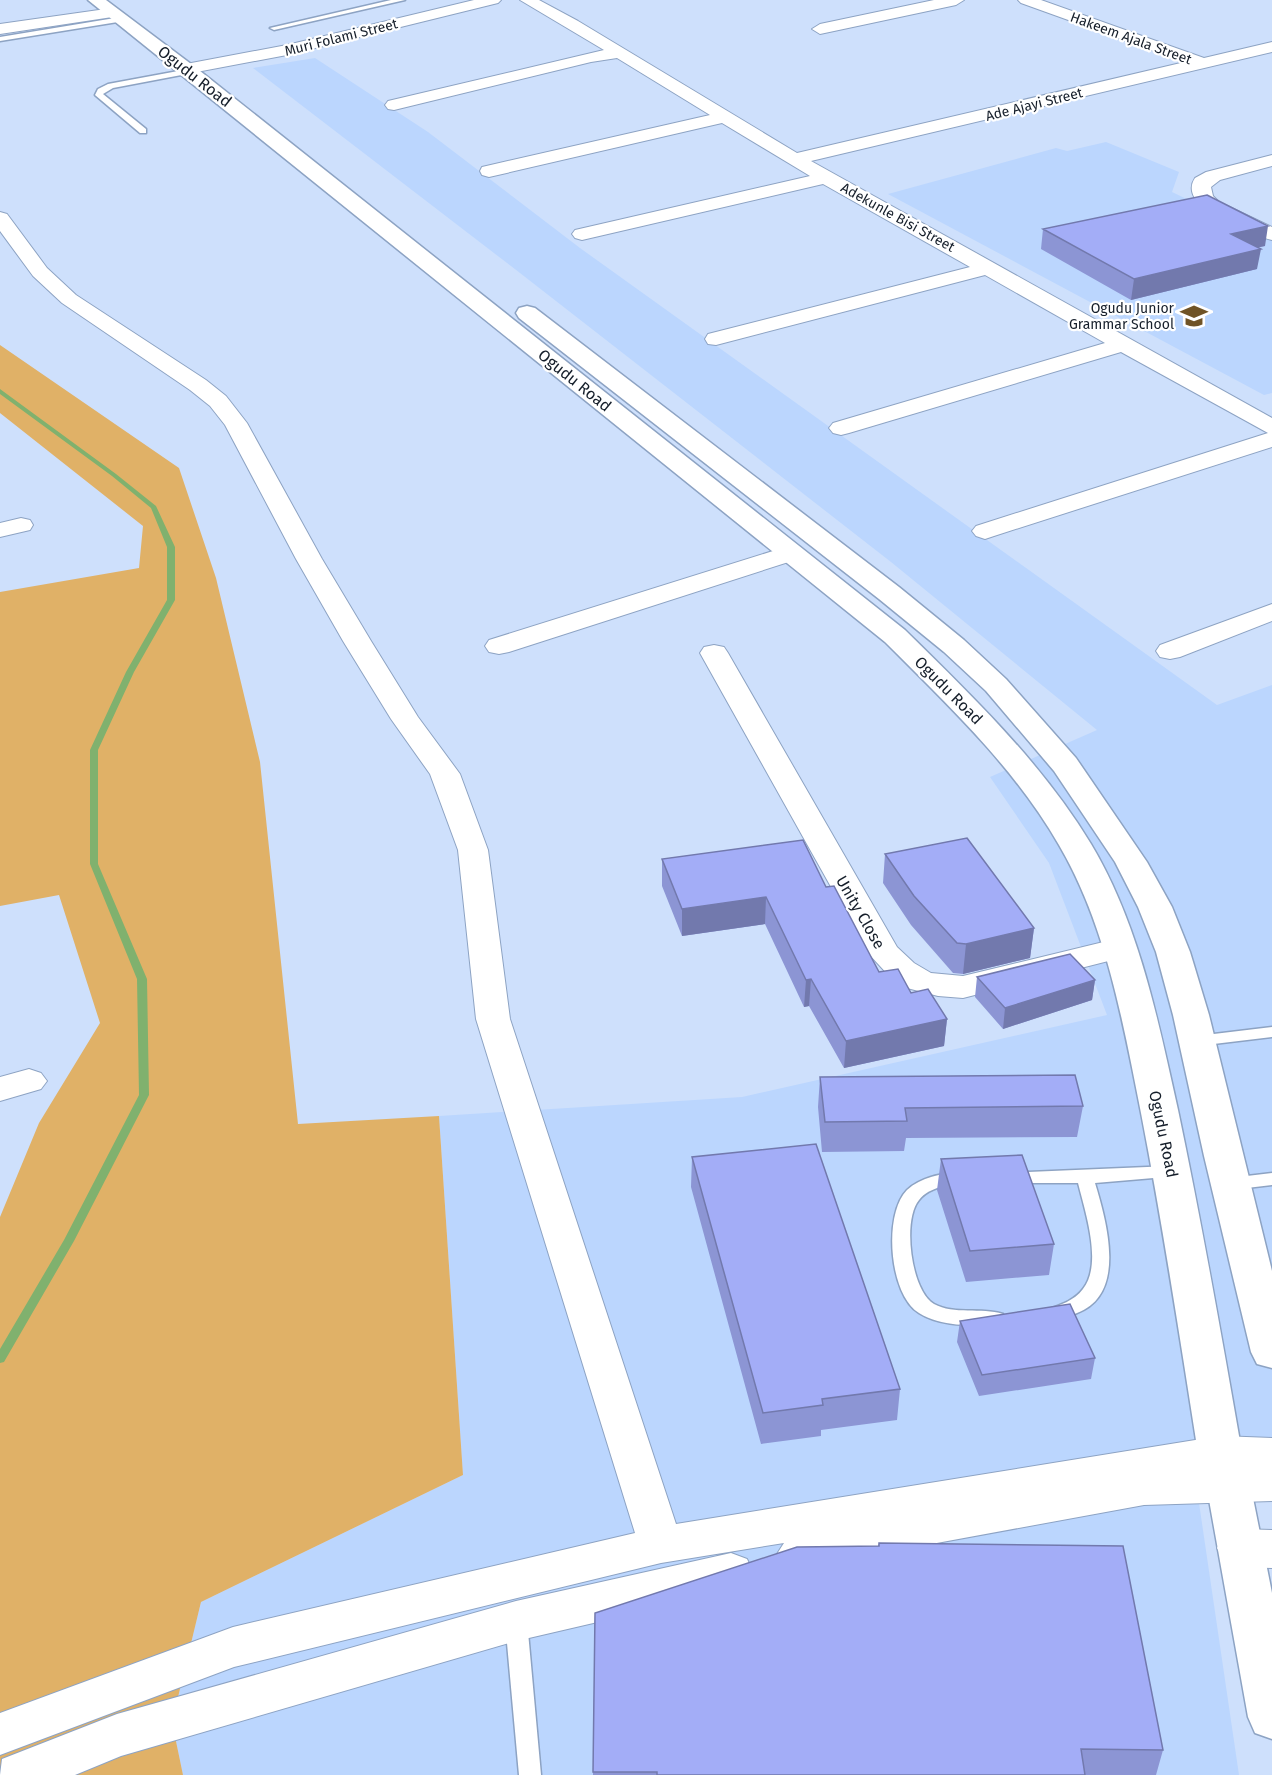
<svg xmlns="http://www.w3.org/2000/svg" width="1272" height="1775" font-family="'Fira Sans',sans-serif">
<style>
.built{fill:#bbd6fe}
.green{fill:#e0b167}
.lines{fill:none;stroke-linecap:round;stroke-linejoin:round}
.stream{fill:#80b16e;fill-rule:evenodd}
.service-casing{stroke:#8da3c3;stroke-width:3}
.minor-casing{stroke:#8da3c3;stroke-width:2}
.secondary-casing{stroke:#8da3c3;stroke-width:3}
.service{fill:#fff;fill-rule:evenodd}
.minor{fill:#fff;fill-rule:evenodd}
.secondary{fill:#fff;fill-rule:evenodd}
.wall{fill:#8c95d4}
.shaded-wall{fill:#7279ad}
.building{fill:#a3adf7;stroke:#7279ad;stroke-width:1.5}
.labels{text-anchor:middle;stroke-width:4.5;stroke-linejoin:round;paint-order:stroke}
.far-street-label{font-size:14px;fill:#151e2a;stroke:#fff}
.far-poi-label{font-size:14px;fill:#151e2a;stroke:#fff;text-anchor:end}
.street-label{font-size:16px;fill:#151e2a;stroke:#fff}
</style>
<rect width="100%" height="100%" fill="#cee0fc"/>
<path class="built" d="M 315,58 L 428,132 L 580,248 L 1217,705 L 1272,685 L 1272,1492 L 1199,1503 L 1239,1775 L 183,1775 L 172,1722 L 201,1602 L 463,1475 L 439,1116 L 742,1097 L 1107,1015 L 1049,863 L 990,777 L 1097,730 L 891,562 L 520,273 L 253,68 Z
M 1106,142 L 1179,172 L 1172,192 L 1272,240 L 1272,393 L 1264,395 L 888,194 L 1056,148 L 1067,151 Z"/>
<path class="green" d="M 0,345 L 179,468 L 216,578 L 260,762 L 298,1124 L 439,1116 L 463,1475 L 201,1602 L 172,1722 L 183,1775 L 0,1775 L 0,1217 L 39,1123 L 100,1023 L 59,895 L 0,906 L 0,592 L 139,568 L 143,526 L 0,413 Z"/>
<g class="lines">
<path class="stream" d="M 0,389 L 116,474 L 156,506 L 175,547 L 175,600 L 134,672 L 98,750 L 98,864 L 147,979 L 149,1095 L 74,1241 L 4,1362 L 0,1363 L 0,1349 L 64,1240 L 139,1095 L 137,979 L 90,864 L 90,750 L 126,672 L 167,600 L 167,547 L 151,508 L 112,476 L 0,394 Z"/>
<defs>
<path id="service" d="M 391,0 L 405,0 L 274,30 L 270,28 Z
M 121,17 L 125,19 L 124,21 L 0,41 L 0,37 Z
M 189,69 L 193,71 L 192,73 L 113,88 L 103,94 L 146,129 L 146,133 L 140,133 L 95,95 L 98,89 L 108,84 Z
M 1272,1027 L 1272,1037 L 1197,1046 L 1191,1045 L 1189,1041 L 1191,1037 L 1197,1036 Z
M 1171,1166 L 1177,1168 L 1180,1172 L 1177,1176 L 1095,1183 C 1106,1220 1128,1294 1077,1313 C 1067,1317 1057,1323 1046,1320 L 1044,1315 L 1046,1310 C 1060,1305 1074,1301 1083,1289 C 1103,1264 1085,1211 1078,1183 L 1010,1183 L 1004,1181 L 1001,1177 L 1004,1173 Z
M 959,1171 L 965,1173 L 968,1177 L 965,1181 C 949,1186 930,1186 919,1200 C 902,1220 911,1291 934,1304 C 954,1315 981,1307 1003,1314 L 1005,1319 L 1003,1324 L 996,1326 C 971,1325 941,1327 919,1313 C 889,1295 883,1214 907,1190 C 921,1177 942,1174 959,1171 Z
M 1272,1173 L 1272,1185 L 1230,1190 L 1224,1188 L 1221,1184 L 1224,1180 L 1230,1178 Z
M 516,1612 L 524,1614 L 527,1621 L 541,1775 L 519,1775 L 505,1621 L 508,1614 Z"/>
<path id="minor" d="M 474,0 L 501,0 L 498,3 L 287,55 L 186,74 L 178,69 L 186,64 L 287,45 Z
M 520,0 L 539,0 L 578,21 L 797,153 L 1185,62 L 1021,3 L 1018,0 L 1041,0 L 1204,58 L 1272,42 L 1272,52 L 811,161 L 1272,418 L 1272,447 L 994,536 L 985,539 L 976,536 L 972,531 L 976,526 L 1268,433 L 1121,352 L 849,433 L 841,435 L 833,433 L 829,428 L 833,423 L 1105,343 L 985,275 L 716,345 L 708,344 L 705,339 L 708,334 L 970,267 L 823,184 L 582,240 L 575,238 L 572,234 L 575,230 L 810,176 L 722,123 L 489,177 L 482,175 L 480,171 L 482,167 L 710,115 L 617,58 L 591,62 L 394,110 L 388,109 L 385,105 L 388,101 L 604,50 Z
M 934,0 L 964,0 L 956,5 L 820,34 L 812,29 L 820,24 Z
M 113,8 L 121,13 L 119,16 L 0,34 L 0,24 Z
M 1272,155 L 1272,166 L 1220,180 L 1211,187 L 1213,196 L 1219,202 L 1272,227 L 1272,240 C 1252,235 1175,208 1195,178 L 1206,172 Z
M 0,212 L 7,214 L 47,268 L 76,295 L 206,380 L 226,396 L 247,423 L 322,559 L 371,641 L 418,717 L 460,774 L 488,850 L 510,1019 L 676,1524 L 1220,1436 L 1272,1438 L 1272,1501 L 1144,1505 L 915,1547 L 797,1576 L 782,1570 L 775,1557 L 784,1543 L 661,1563 L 234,1667 L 0,1755 L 0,1713 L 233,1627 L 635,1533 L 476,1019 L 458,850 L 430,774 L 391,719 L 343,641 L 296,559 L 225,425 L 210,406 L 190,390 L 62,303 L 33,276 L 0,231 Z
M 21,518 L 30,520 L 33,525 L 30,530 L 0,537 L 0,523 Z
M 792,545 L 801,548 L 805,553 L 801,558 L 509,652 L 499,654 L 489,652 L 485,646 L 489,640 Z
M 1272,604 L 1272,621 L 1180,657 L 1170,659 L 1160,657 L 1156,651 L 1160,645 Z
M 714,645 L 724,647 L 728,653 L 897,947 L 914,963 L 931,973 L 963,976 L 1120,938 L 1132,941 L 1136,948 L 1132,955 L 963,998 L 938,996 L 907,988 L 891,978 L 868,953 L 700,653 L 704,647 Z
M 29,1069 L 41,1073 L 47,1081 L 41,1089 L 0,1101 L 0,1077 Z
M 1239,1529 L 1272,1530 L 1272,1568 L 1239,1567 L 1224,1561 L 1217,1548 L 1224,1535 Z
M 731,1553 L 747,1559 L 753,1572 L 747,1585 L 731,1591 L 516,1641 L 121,1756 L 75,1775 L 0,1775 L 2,1759 L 117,1714 L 516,1601 Z"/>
<path id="secondary" d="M 88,0 L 106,0 L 195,67 L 905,630 C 973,697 1042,763 1091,844 C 1139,924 1158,1020 1178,1110 C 1202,1224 1222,1338 1242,1453 L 1250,1483 L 1272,1593 L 1272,1739 L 1255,1733 L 1248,1717 L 1206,1483 L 1198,1453 C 1180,1339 1163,1226 1141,1113 C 1123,1022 1106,925 1059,845 C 1014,767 948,705 885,642 Z
M 527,306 L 535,308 L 899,587 L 964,640 L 1006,679 L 1076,758 L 1147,862 L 1172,907 L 1190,952 L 1209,1015 L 1272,1271 L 1272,1368 L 1257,1364 L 1251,1352 L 1204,1156 L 1173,1015 L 1156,952 L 1138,907 L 1115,862 L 1054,771 L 986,691 L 944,652 L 879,599 L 519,318 L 516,313 L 519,308 Z"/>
</defs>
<use href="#service" class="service-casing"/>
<use href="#minor" class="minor-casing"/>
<use href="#secondary" class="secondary-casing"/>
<use href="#service" class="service"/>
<use href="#minor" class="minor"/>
<use href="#secondary" class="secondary"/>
</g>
<path class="wall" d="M 1043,229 L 1265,246 L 1257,247 L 1257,269 L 1131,300 L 1041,249 Z
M 885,854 L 1034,928 L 1030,958 L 963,974 L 953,973 L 911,925 L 883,883 Z
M 662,859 L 826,887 L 879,972 L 911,993 L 947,1019 L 944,1046 L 844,1068 L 809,1006 L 804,1007 L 765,924 L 682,936 L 662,886 Z
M 977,977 L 1095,980 L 1092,1000 L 1003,1029 L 975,997 Z
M 820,1077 L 1083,1106 L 1077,1137 L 906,1138 L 904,1151 L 822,1152 L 818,1107 Z
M 692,1157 L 900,1389 L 897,1420 L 821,1430 L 821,1436 L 761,1444 L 691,1187 Z
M 941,1159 L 1054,1244 L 1049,1275 L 966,1282 L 937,1190 Z
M 960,1321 L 1095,1358 L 1091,1379 L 979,1396 L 957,1342 Z
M 879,1543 L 1163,1750 L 1156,1775 L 593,1775 L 595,1613 L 878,1546 Z"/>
<path class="shaded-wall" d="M 1268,226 L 1265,246 L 1228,254 L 1231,234 Z
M 1261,249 L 1257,269 L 1131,300 L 1134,279 Z
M 766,897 L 765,924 L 682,936 L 682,909 Z
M 1034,928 L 1030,958 L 963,974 L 966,944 Z
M 811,979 L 809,1006 L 804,1007 L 806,980 Z
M 1095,980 L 1092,1000 L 1003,1029 L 1005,1008 Z
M 947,1019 L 944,1046 L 844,1068 L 846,1041 Z"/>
<path class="building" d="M 1207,195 L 1268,226 L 1231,234 L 1261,249 L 1134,279 L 1043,229 Z
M 967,838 L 1034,928 L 966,944 L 957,943 L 914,896 L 885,854 Z
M 803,840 L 826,887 L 834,886 L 879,972 L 898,969 L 911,993 L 928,989 L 947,1019 L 846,1041 L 811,979 L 806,980 L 766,897 L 682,909 L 662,859 Z
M 1070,954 L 1095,980 L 1005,1008 L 977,977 Z
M 1075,1075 L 1083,1106 L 905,1108 L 907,1121 L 825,1122 L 820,1077 Z
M 816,1144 L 900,1389 L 822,1399 L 823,1405 L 763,1413 L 692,1157 Z
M 1022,1155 L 1054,1244 L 970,1251 L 941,1159 Z
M 1070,1304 L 1095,1358 L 982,1375 L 960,1321 Z
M 879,1543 L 1123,1546 L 1163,1750 L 1081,1749 L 1085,1775 L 657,1775 L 657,1772 L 593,1772 L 595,1613 L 797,1547 L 879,1546 Z"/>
<defs>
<symbol id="school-bare" viewBox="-9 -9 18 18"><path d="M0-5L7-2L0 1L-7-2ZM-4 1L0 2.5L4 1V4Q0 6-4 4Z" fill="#6f5326" stroke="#fff" stroke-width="2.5" paint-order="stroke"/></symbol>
</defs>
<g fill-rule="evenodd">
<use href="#school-bare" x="1175" y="297" width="38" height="38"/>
</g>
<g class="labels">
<g class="far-street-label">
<text transform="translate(341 37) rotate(-14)" y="5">Muri Folami Street</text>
<text transform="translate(1131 38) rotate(20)" y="5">Hakeem Ajala Street</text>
<text transform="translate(1034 104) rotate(-14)" y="5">Ade Ajayi Street</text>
<text transform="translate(898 217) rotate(29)" y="5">Adekunle Bisi Street</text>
</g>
<g class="far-poi-label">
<text x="1174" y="313">Ogudu Junior<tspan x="1174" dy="16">Grammar School</tspan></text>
</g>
<g class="street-label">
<text transform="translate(195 76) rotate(38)" y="6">Ogudu Road</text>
<text transform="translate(575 380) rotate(39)" y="6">Ogudu Road</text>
<text transform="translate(949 690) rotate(45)" y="6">Ogudu Road</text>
<text transform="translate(861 912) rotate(60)" y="6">Unity Close</text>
<text transform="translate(1164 1134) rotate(78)" y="6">Ogudu Road</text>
</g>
</g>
</svg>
